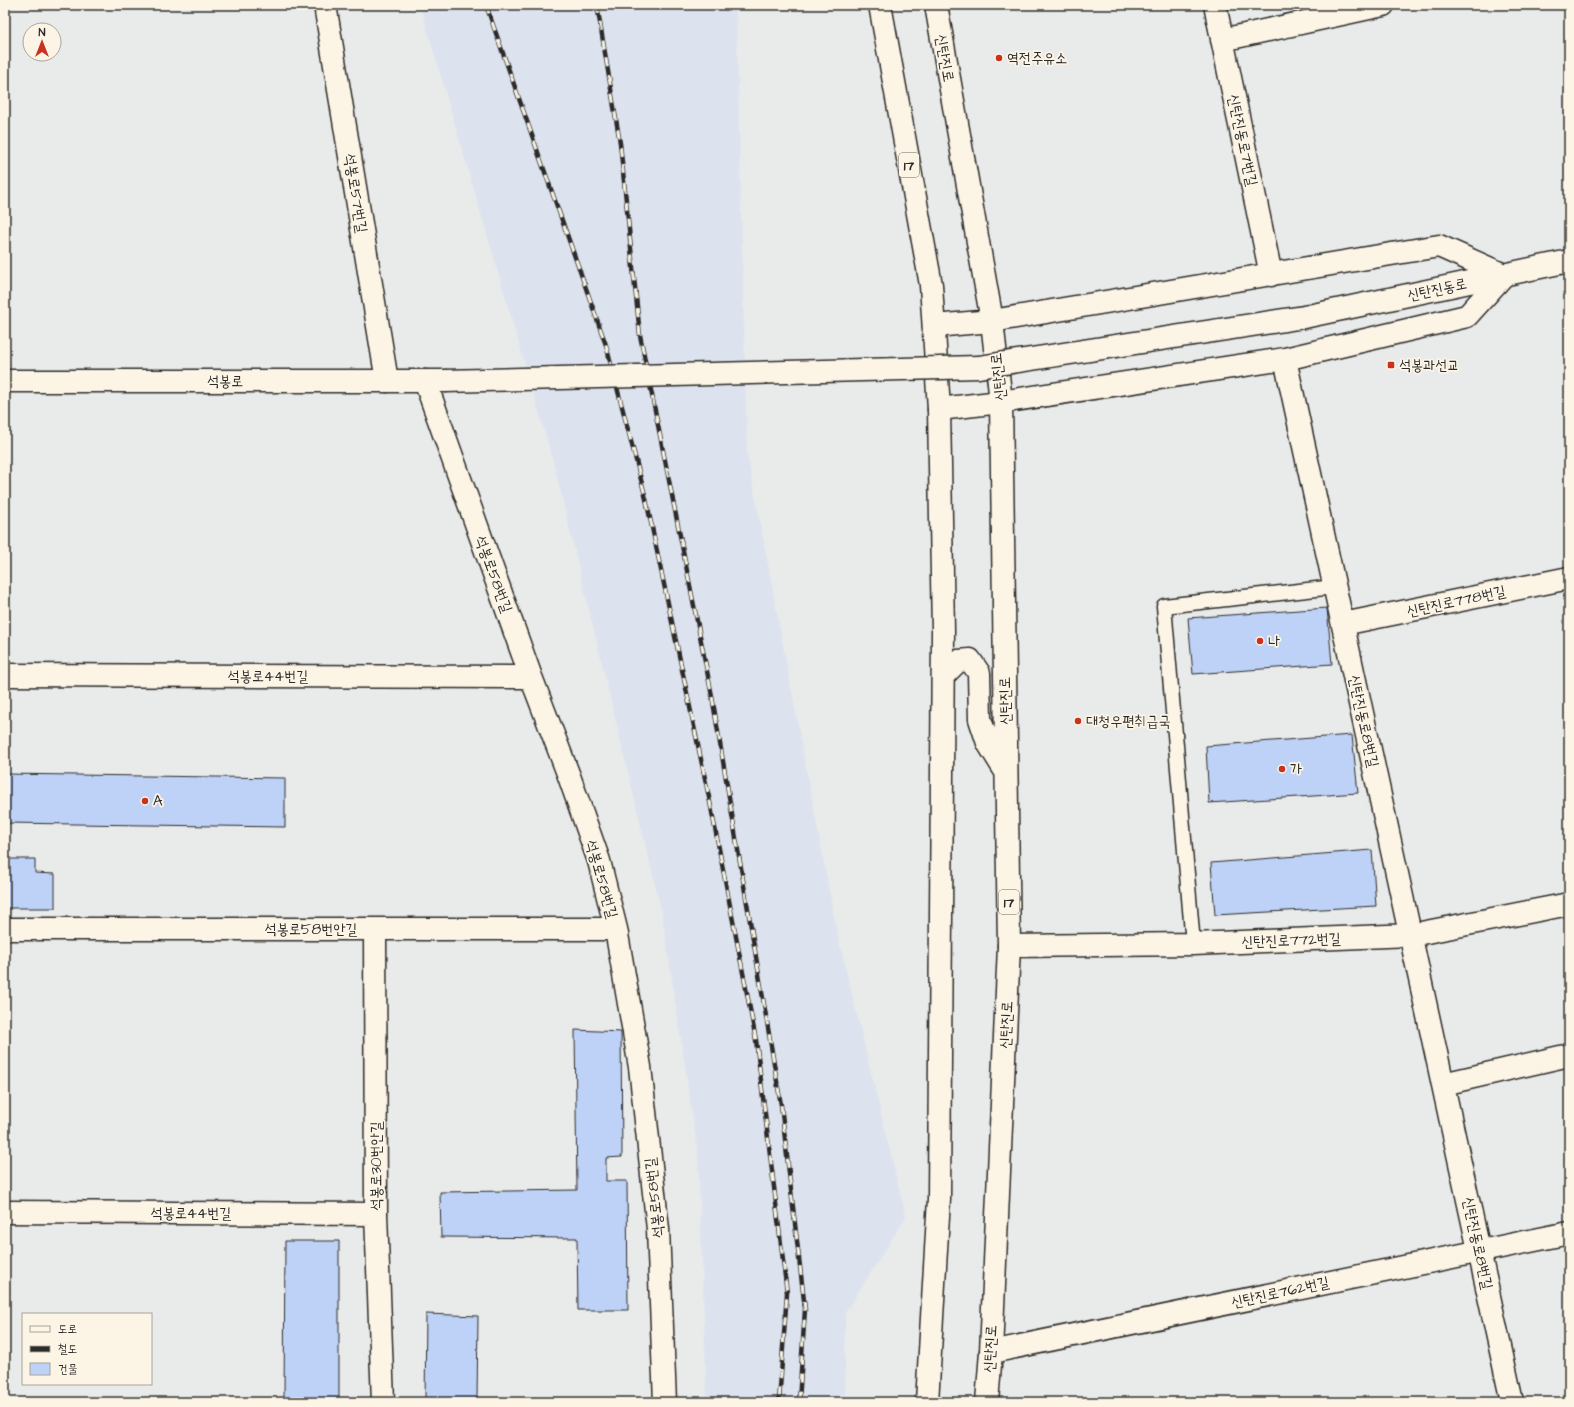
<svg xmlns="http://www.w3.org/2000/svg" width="1574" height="1407" font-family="'Architects Daughter','Poor Story',sans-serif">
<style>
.built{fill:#dce3ee}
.building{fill:#bed2f7;stroke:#2b2b2b}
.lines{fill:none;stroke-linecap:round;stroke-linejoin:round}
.lane-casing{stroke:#2b2b2b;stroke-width:17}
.street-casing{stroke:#2b2b2b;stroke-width:25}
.secondary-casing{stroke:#2b2b2b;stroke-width:25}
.primary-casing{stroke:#2b2b2b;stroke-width:25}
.lane{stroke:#fcf5e5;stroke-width:14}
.street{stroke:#fcf5e5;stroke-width:22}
.secondary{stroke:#fcf5e5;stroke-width:22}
.primary{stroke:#fcf5e5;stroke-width:22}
.rail-casing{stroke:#2b2b2b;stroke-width:4.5}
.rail{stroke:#fcf5e5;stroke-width:3;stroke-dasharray:9;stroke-linecap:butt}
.secondary-bridge-casing{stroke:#2b2b2b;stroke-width:25;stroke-linecap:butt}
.secondary-bridge{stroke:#fcf5e5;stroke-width:22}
.poi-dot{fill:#c8321e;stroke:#fcf5e5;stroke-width:1.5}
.labels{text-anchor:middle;stroke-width:3.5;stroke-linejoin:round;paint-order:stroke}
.shield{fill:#fcf5e5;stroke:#6a6863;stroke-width:1}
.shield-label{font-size:14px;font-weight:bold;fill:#2b2b2b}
.street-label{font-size:15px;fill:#2b2b2b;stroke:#fcf5e5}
.poi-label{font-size:15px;fill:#2b2b2b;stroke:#fcf5e5;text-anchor:start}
</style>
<rect width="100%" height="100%" fill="#e9eaea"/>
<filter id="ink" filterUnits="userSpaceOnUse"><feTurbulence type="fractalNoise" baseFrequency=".025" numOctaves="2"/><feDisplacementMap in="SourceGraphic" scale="8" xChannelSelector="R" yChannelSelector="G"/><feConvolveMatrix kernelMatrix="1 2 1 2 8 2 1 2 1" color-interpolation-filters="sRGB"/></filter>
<g filter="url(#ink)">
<path class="built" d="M 420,5 L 736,5 L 747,453 L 837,933 L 906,1217 L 845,1313 L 845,1402 L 707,1402 L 698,1153 L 662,913 L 553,460 Z"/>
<path class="building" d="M 1327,608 L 1332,664 L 1193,674 L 1188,618 Z
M 1352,735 L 1358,793 L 1209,803 L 1206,746 Z
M 5,774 L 285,778 L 285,827 L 5,823 Z
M 1372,850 L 1376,906 L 1215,915 L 1211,863 Z
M 5,859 L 35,859 L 35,873 L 55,874 L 55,908 L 5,908 Z
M 575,1030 L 621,1032 L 622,1157 L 606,1158 L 606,1181 L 627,1181 L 628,1310 L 578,1310 L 577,1238 L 441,1237 L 440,1192 L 577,1190 Z
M 285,1241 L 339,1241 L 339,1402 L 284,1402 Z
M 426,1314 L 478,1316 L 477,1402 L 425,1402 Z"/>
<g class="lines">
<defs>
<path id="lane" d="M 1193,944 L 1164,606 L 1334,587"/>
<path id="street" d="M 325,5 L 387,381
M 1215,5 L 1271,275
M 1222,40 L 1383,5
M 934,326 L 992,321 L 1439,246 L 1504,275 L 1467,316 L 1285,359 L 1001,402 L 939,409
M 1285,359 L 1512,1402
M 425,381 L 531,677 L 569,776 L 599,861 L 616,929 L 640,1067 L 658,1229 L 665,1402
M 1343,624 L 1569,578
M 5,675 L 531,677
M 5,929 L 616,929
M 375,929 L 376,1214 L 383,1402
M 1009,946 L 1193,944 L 1411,935 L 1569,904
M 1443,1084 L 1569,1055
M 5,1212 L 376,1214
M 991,1352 L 1569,1233"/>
<path id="secondary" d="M 1304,317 L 1569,261
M 5,381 L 445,381"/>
<path id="primary" d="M 880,5 L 931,285 L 939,409 L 943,631 L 939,1199 L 927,1402
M 936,5 L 992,321 L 1001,402 L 1009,946 L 991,1352 L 987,1402
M 943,676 L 958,661 L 970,660 L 979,673 L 980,719 L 988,743 L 1006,772"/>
</defs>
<use href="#lane" class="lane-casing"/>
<use href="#street" class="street-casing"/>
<use href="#secondary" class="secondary-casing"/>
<use href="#primary" class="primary-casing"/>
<use href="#lane" class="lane"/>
<use href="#street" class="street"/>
<use href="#secondary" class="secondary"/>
<use href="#primary" class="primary"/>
<defs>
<path id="rail" d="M 486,5 L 606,345 L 646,499 L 710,802 L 756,1040 L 787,1293 L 779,1402
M 597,5 L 620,143 L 640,335 L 712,696 L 781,1105 L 805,1309 L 799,1402"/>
</defs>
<use href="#rail" class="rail-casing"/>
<use href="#rail" class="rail"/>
<defs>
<path id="secondary-bridge" d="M 445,381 L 979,367 L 1304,317"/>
</defs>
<use href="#secondary-bridge" class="secondary-bridge-casing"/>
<use href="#secondary-bridge" class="secondary-bridge"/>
</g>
</g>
<g class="poi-dot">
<circle cx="999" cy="58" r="4"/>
<rect x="1387" y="361" width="8" height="8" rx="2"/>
<circle cx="1260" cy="641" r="4"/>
<circle cx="1078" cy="721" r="4"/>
<circle cx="1282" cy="769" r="4"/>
<circle cx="145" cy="801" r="4"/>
</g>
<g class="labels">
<g class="shield">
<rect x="899" y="153" width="20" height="24" rx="3"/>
<rect x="999" y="890" width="20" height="24" rx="3"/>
</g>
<g class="shield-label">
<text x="909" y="170">17</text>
<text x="1009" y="907">17</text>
</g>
<g class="street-label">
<text transform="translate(945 58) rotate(80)" y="5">신탄진로</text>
<text transform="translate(1243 140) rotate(78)" y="5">신탄진동로7번길</text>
<text transform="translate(356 193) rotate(81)" y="5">석봉로57번길</text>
<text transform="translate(1437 289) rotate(-12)" y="5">신탄진동로</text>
<text transform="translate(998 377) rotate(-96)" y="5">신탄진로</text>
<text x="225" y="386">석봉로</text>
<text transform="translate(494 574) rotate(70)" y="5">석봉로58번길</text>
<text transform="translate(1456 601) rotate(-12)" y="5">신탄진로778번길</text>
<text x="268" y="681">석봉로44번길</text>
<text transform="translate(1005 701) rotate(-91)" y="5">신탄진로</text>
<text transform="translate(1364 721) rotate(78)" y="5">신탄진동로8번길</text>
<text transform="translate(602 879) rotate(74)" y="5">석봉로58번길</text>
<text x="311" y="934">석봉로58번안길</text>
<text transform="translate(1291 940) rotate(-2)" y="5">신탄진로772번길</text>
<text transform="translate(1006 1025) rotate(-87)" y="5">신탄진로</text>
<text transform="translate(376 1166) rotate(-90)" y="5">석봉로30번안길</text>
<text transform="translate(654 1198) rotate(-96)" y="5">석봉로58번길</text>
<text x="191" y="1218">석봉로44번길</text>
<text transform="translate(1478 1243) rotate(78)" y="5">신탄진동로8번길</text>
<text transform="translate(1280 1292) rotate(-12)" y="5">신탄진로762번길</text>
<text transform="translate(990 1349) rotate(-87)" y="5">신탄진로</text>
</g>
<g class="poi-label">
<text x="1007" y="63">역전주유소</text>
<text x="1399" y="370">석봉과선교</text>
<text x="1268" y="646">나</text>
<text x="1086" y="726">대청우편취급국</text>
<text x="1290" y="774">가</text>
<text x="153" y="806">A</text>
</g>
</g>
<rect width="1574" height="1407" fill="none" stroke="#fcf5e5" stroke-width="20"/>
<rect x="10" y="10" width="1554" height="1387" fill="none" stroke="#2b2b2b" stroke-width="1.5" filter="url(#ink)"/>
<rect x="22" y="1313" width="130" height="72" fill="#fcf5e5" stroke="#a8a49b"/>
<rect x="30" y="1326" width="20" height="6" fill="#fcf5e5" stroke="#a8a49b"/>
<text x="58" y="1333" font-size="12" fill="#2b2b2b">도로</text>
<rect x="30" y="1346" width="20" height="6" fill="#2b2b2b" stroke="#a8a49b"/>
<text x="58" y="1353" font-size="12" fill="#2b2b2b">철도</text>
<rect x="30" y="1363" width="20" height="12" fill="#bed2f7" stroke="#a8a49b"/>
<text x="58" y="1373" font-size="12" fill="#2b2b2b">건물</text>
<g transform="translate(42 42)"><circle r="19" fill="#fcf5e5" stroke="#a8a49b"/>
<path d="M0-3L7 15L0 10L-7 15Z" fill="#c8321e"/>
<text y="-6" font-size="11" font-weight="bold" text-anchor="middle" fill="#2b2b2b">N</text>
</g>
</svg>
